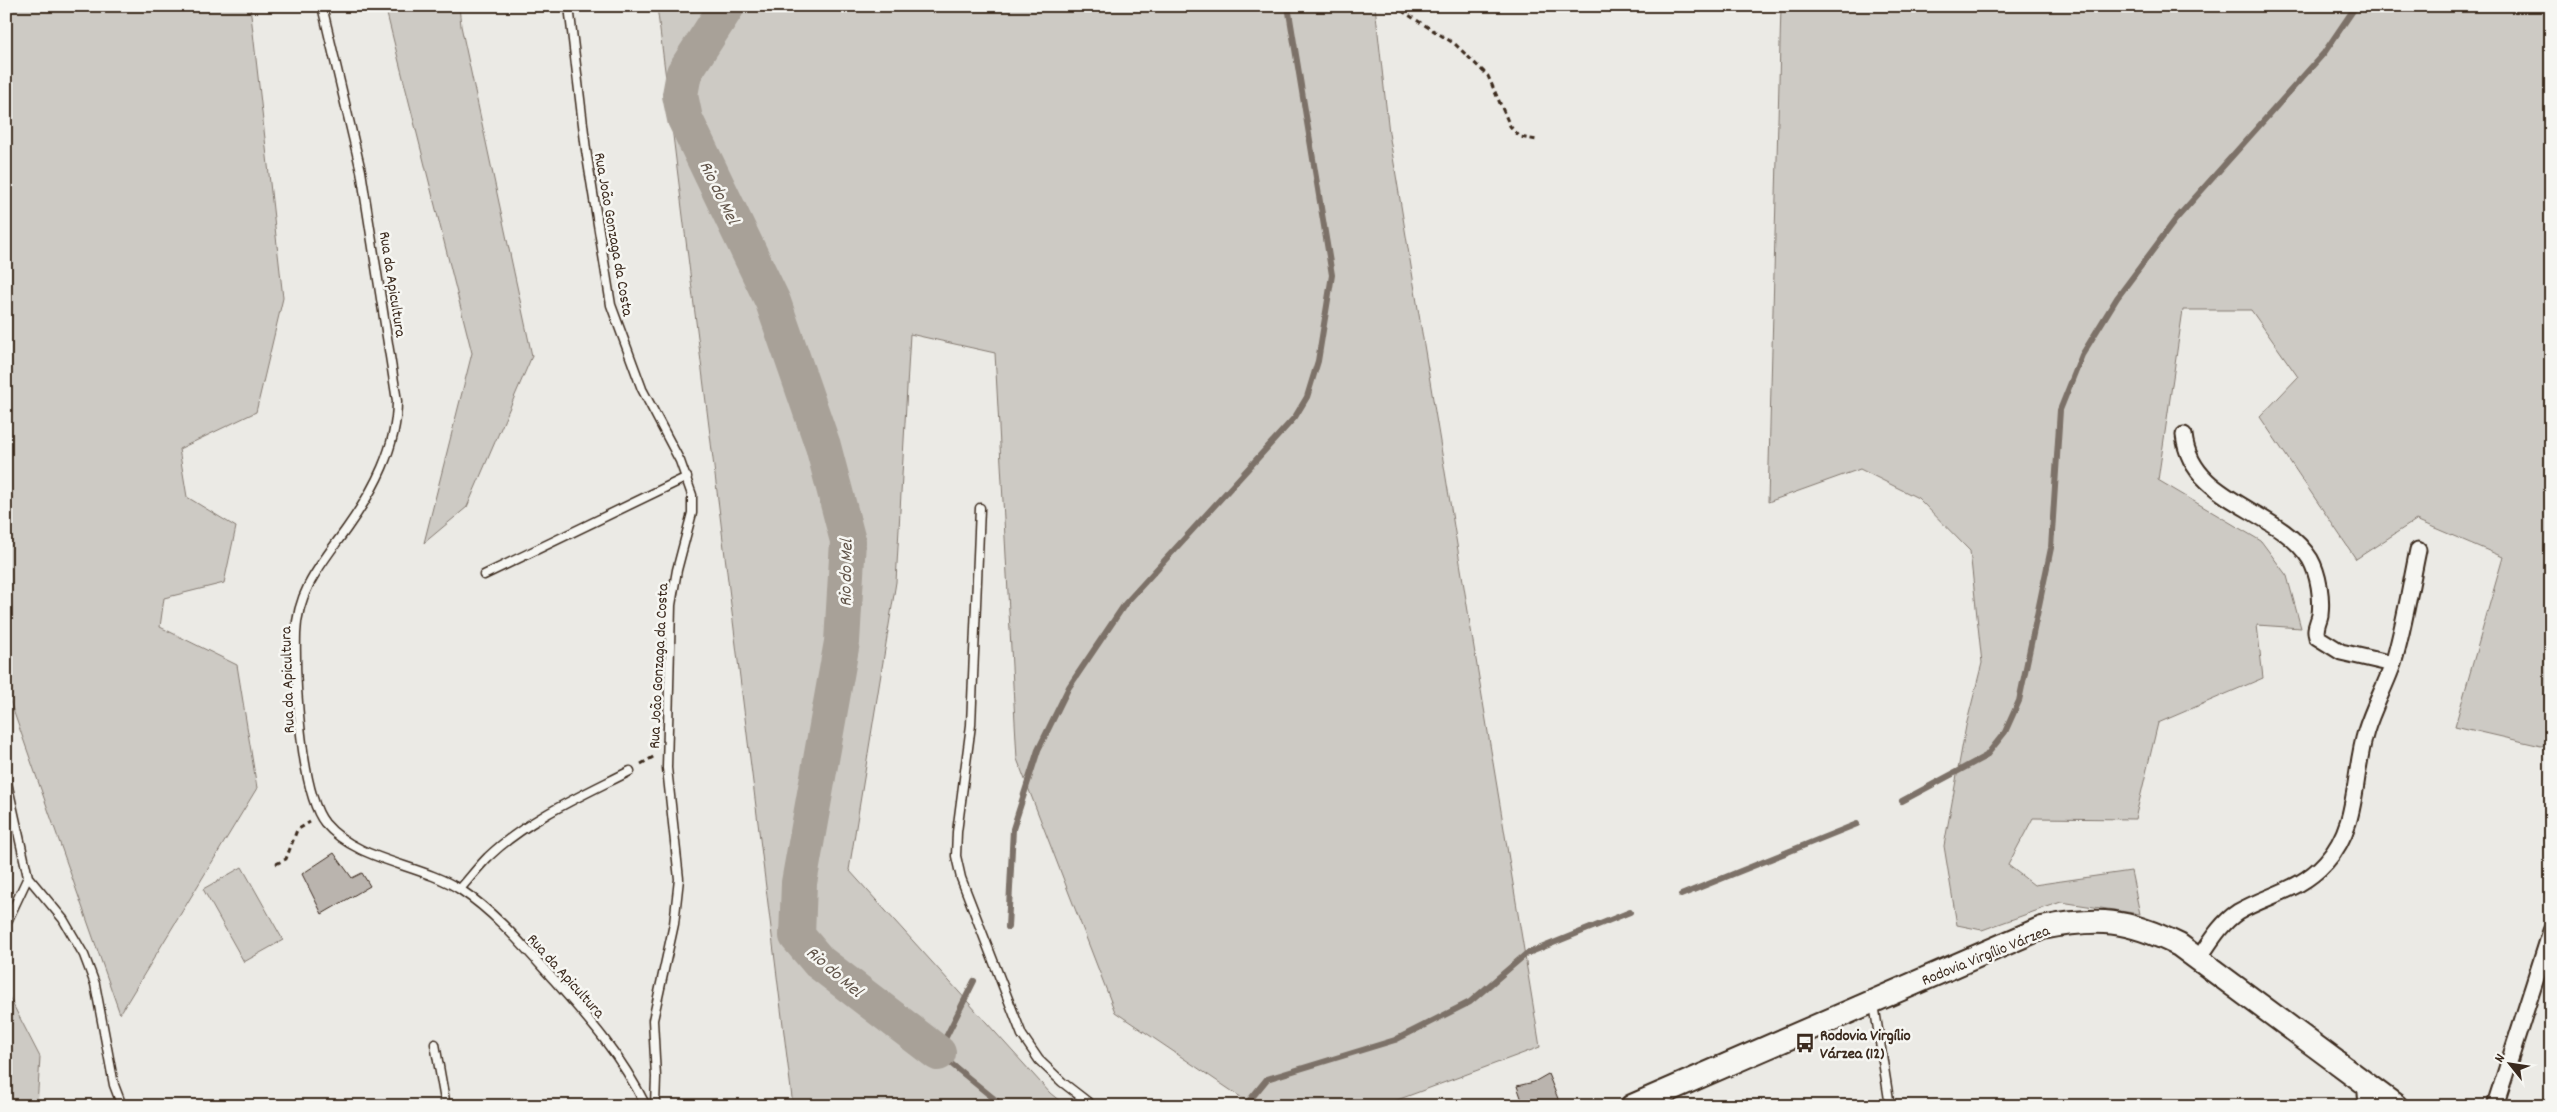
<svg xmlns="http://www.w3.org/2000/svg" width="2557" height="1112" font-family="Dekko,sans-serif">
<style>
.green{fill:#cdcac4;stroke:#847a71}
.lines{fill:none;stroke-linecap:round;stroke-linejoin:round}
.stream{stroke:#7c7167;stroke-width:6}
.river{stroke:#a8a198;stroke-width:36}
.building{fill:#bab4ae;stroke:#3b2a1e}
.lane-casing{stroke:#3b2a1e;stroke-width:11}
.street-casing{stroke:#3b2a1e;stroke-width:19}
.secondary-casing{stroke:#3b2a1e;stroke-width:26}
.path{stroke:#3b2a1e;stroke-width:3;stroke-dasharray:5 4;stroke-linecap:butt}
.lane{stroke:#f6f6f2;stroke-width:8}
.street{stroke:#f6f6f2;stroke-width:15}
.secondary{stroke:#f6f6f2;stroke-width:22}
.labels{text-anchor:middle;stroke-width:5;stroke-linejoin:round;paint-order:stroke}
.street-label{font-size:16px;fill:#3b2a1e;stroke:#f6f6f2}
.poi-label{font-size:16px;font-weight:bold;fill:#3b2a1e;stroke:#f6f6f2;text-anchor:start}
.water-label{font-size:18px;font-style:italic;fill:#615449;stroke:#f6f6f2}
</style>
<rect width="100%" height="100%" fill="#ebeae5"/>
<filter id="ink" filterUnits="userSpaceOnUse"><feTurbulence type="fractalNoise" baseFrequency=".02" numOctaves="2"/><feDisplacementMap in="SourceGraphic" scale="10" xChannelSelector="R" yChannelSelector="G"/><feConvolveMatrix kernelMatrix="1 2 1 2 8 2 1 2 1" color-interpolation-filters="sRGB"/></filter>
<g filter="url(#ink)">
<path class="green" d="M 6,6 L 250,6 L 283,298 L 256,412 L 179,449 L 187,497 L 236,527 L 224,583 L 164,598 L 160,627 L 237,665 L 257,788 L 120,1014 L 6,690 Z
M 385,6 L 459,6 L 461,26 L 532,356 L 467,507 L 424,543 L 472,353 Z
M 657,6 L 1375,6 L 1389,133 L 1540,1047 L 1381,1106 L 1254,1106 L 1115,1012 L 1017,759 L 995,353 L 910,334 L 896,582 L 849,870 L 1050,1093 L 1066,1106 L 793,1106 Z
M 1781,6 L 2551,6 L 2551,743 L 2541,746 L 2455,726 L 2503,557 L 2416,520 L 2356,559 L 2260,417 L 2298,377 L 2251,310 L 2183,310 L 2158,480 L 2261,541 L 2287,576 L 2301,628 L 2257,625 L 2263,678 L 2158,723 L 2135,819 L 2033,818 L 2008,865 L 2034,885 L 2131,871 L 2140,914 L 2061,902 L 1982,930 L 1957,925 L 1944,846 L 1966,726 L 1982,663 L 1970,551 L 1918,498 L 1860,469 L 1768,502 Z
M 242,867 L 283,940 L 244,962 L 203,889 Z
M 6,991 L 40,1057 L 37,1106 L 6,1106 Z"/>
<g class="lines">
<path class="stream" d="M 1902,801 L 1986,756 L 2005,732 L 2019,701 L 2051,548 L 2060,410 L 2082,355 L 2117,298 L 2176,219 L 2324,53 L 2356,6
M 1681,895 L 1857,824
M 1008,927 L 1013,829 L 1038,750 L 1069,687 L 1125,604 L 1295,417 L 1307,397 L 1318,361 L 1332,275 L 1288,6
M 974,981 L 938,1053 L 1003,1106
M 1245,1106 L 1267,1079 L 1395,1040 L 1470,1002 L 1526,954 L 1630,912"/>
<path class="river" d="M 727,6 L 684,73 L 680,95 L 685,119 L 773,302 L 823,446 L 848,541 L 842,642 L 799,883 L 797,936 L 819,962 L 938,1053"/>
</g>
<path class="building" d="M 334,853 L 352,878 L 362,873 L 370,886 L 322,914 L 302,874 Z
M 1548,1074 L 1561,1106 L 1524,1106 L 1517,1086 L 1534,1082 Z"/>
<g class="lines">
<defs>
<path id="lane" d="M 322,6 L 361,171 L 397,401 C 397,447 374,490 347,528 C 323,562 297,590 296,634 C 295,676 300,792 325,823 C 358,862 419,863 461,890 C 493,911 519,941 545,970 C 585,1015 619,1051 646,1106
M 569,6 L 586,150 L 611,305 L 642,389 L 680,461 L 692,495 L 692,513 L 677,570 L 671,605 L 667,768 L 679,879 L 674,924 L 653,1020 L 656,1077 L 655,1106
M 980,508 L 971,725 L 957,832 L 956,856 L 961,878 L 1022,1035 L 1039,1060 L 1062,1082 L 1093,1106
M 484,575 L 687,477
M 6,778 L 28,877 L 63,919 L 84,955 L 95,984 L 114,1085 L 122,1106
M 460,889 C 469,879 478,867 488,857 C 528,819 581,796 630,771
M 6,924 L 28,877
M 1874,1004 L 1890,1106
M 435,1044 L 446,1106"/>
<path id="street" d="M 2184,435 C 2191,503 2278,508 2310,559 C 2319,575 2322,598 2320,615 C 2318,624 2314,628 2317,637 L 2341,652 L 2393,664
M 2199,958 C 2210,942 2221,923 2238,912 C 2269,894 2300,891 2326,862 C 2360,824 2352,777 2366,731 C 2373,708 2385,687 2393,664 C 2404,628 2410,588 2418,550
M 2365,1081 L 2367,1106
M 2495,1106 L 2551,931"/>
<path id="secondary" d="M 1632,1106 L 2042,928 C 2098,917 2127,919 2179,945 L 2396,1106"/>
</defs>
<use href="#lane" class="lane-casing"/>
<use href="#street" class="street-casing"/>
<use href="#secondary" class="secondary-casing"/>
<path class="path" d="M 1394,6 L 1455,44 L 1488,76 L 1510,126 L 1520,137 L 1537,140
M 641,764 L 655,756
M 276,864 L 286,859 L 297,830 L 310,822"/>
<use href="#lane" class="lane"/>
<use href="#street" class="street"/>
<use href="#secondary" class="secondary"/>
</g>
</g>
<defs>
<symbol id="bus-bare" viewBox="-9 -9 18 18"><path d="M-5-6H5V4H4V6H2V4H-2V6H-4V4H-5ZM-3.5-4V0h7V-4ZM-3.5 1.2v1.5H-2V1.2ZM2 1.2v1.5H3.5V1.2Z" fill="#3b2a1e" stroke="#f6f6f2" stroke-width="2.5" paint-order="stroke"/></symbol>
</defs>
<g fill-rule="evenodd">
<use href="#bus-bare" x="1791" y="1029" width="28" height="28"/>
</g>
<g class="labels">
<g class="street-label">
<text transform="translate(615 234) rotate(80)" y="6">Rua João Gonzaga da Costa</text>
<text transform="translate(394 284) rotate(81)" y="6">Rua da Apicultura</text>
<text transform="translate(657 666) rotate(-87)" y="6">Rua João Gonzaga da Costa</text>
<text transform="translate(286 680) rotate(-92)" y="6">Rua da Apicultura</text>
<text transform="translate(1985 954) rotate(-22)" y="6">Rodovia Virgílio Várzea</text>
<text transform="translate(567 975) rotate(48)" y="6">Rua da Apicultura</text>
</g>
<g class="poi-label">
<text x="1820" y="1040">Rodovia Virgílio<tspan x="1820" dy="18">Várzea (12)</tspan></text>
</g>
<g class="water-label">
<text transform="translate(720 192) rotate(64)" y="6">Rio do Mel</text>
<text transform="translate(845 573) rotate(-89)" y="6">Rio do Mel</text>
<text transform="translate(835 971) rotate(41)" y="6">Rio do Mel</text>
</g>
</g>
<rect width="2557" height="1112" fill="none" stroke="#f6f6f2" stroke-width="25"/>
<rect x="12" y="12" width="2532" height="1087" fill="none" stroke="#3b2a1e" stroke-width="2" filter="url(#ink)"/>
<g transform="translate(2510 1064) rotate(300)" stroke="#f6f6f2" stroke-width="4" paint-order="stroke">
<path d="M0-4L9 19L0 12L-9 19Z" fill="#3b2a1e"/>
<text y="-8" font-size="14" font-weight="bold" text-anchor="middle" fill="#3b2a1e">N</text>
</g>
</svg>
